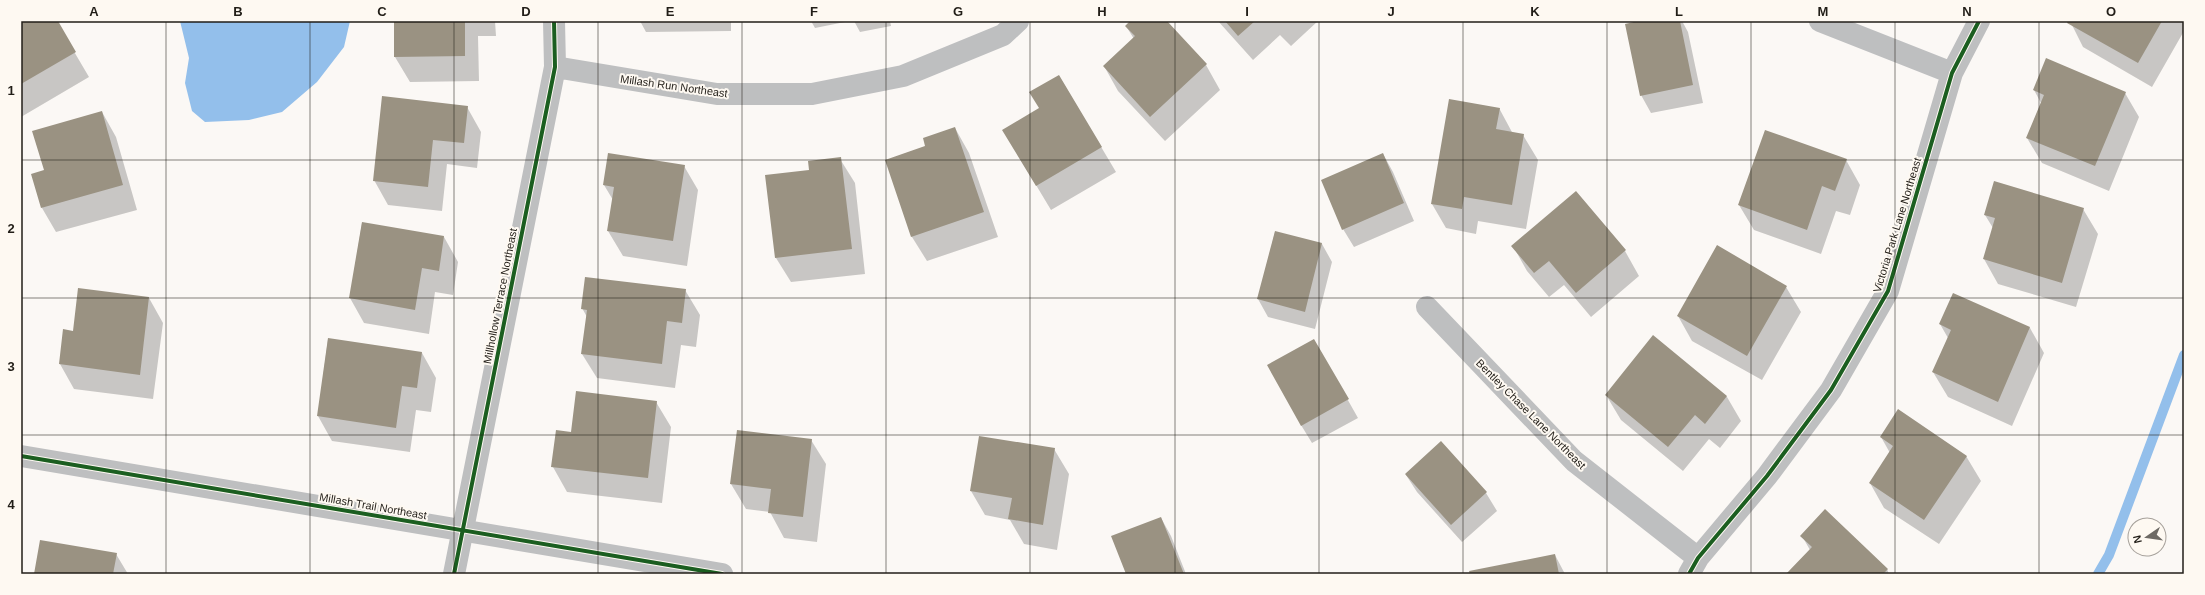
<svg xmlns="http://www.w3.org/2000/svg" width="2205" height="595" font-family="Arial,sans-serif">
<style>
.water{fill:#93bfeb}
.shadow{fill:#0003}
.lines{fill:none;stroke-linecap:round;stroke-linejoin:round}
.stream{stroke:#93bfeb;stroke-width:10}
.building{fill:#9a9282}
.minor{stroke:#bebfc0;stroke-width:22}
.cycleway-casing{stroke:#fef9f2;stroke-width:6}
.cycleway{stroke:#1b5e20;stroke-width:4}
.grid{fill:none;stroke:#221e18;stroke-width:1;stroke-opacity:0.55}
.labels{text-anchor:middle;stroke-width:4;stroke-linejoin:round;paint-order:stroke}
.street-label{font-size:11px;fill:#221e18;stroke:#fef9f2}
.neatline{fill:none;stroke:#221e18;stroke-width:1.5}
.grid-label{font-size:13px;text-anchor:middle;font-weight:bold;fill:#221e18}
</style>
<rect width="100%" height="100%" fill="#fbf8f5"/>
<path class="water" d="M 180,21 L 350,21 L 344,47 L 317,82 L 282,112 L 249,120 L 205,122 L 192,111 L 185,83 L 189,58 Z"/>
<path class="shadow" d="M 21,21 L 56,21 L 89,77 L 21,117 Z
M 395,21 L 495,21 L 496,36 L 478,36 L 479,81 L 410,82 L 395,57 Z
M 640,21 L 731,21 L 731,31 L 646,32 Z
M 811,21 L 850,21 L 815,28 Z
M 854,21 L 890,21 L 891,26 L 860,32 Z
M 1131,21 L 1166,21 L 1206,65 L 1220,90 L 1165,141 L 1118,91 L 1104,66 L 1134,39 L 1126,26 Z
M 1218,21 L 1318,21 L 1291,46 L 1280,35 L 1253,60 Z
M 1643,21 L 1682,21 L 1688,32 L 1703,103 L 1651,113 L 1641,95 Z
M 2070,21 L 2184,21 L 2184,31 L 2152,87 L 2083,47 Z
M 1059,76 L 1116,172 L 1051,210 L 1018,155 L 1040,109 Z
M 2034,90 L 2125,93 L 2139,117 L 2109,191 L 2042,163 L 2027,138 L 2041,103 Z
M 467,107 L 481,132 L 477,168 L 447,164 L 442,211 L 388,205 L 374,180 Z
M 1499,108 L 1513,134 L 1523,135 L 1538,160 L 1526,229 L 1478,221 L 1476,234 L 1446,228 L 1432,204 Z
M 102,112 L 116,137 L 137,210 L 56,232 L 42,208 Z
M 955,128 L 969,153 L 998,237 L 927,261 L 912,237 L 887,160 L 927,146 Z
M 1383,154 L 1393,172 L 1414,221 L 1354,247 L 1343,229 Z
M 840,159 L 855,183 L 865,274 L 791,282 L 776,258 L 810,171 Z
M 1846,160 L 1860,185 L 1850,215 L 1836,211 L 1821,254 L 1754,230 L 1739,205 Z
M 684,166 L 698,190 L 687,266 L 623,256 L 608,231 L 613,200 L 604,185 Z
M 1576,193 L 1625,251 L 1639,276 L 1591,317 L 1564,285 L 1549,297 L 1527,271 L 1513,246 Z
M 2083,209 L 2098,234 L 2076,307 L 1998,284 L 1984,259 L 1993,228 L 1985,215 Z
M 362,223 L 444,237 L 458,262 L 453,295 L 435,292 L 429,334 L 364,323 L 350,298 Z
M 1275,232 L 1322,244 L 1332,262 L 1315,329 L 1268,317 L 1258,299 Z
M 1717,247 L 1786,287 L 1801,312 L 1762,380 L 1692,341 L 1678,316 Z
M 685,290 L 700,315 L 696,347 L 681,345 L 675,388 L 597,378 L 582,354 L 587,317 L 582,308 Z
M 1953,294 L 2030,328 L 2044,353 L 2012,426 L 1948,397 L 1933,372 L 1948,338 L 1940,324 Z
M 149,298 L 163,323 L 153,399 L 74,389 L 60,364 L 64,330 L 74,332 Z
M 1653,337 L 1727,397 L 1741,421 L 1720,448 L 1709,439 L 1683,471 L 1621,420 L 1606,395 Z
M 328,339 L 422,353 L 436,378 L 431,412 L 416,410 L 410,452 L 332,441 L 318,416 Z
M 1314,340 L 1358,418 L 1312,443 L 1301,425 Z
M 656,402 L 671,427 L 662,503 L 567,492 L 553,467 L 572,433 Z
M 1881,437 L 1966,456 L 1981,481 L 1939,544 L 1884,508 L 1870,483 L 1890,453 Z
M 811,440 L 826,464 L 817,542 L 784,538 L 770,512 L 746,509 L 731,484 Z
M 1441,443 L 1486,493 L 1497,511 L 1462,542 L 1417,492 L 1406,475 Z
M 1054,449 L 1069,474 L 1057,550 L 1024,544 L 1010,520 L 985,515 L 971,491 Z
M 1161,518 L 1171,536 L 1186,574 L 1127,574 Z
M 1802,536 L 1887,569 L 1889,574 L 1787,574 L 1810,550 Z
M 116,554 L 128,574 L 35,574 Z
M 1555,555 L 1565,574 L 1471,574 Z"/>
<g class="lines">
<path class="stream" d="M 2098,574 L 2109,555 L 2184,355"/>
</g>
<path class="building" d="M 21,21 L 58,21 L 76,52 L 21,84 Z
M 394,21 L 465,21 L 465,56 L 394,57 Z
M 1130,21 L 1167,21 L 1207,64 L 1150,117 L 1103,66 L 1135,36 L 1125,26 Z
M 1225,21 L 1255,21 L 1238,36 Z
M 1638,21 L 1680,21 L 1693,85 L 1640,96 L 1625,24 Z
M 2068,21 L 2162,21 L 2138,63 L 2067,23 Z
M 2046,58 L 2126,92 L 2095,166 L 2026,138 L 2044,95 L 2033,90 Z
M 1059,75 L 1102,147 L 1036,186 L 1002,130 L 1039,108 L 1029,92 Z
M 382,96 L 468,106 L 464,143 L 433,140 L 428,187 L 373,181 Z
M 1449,99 L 1500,108 L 1496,129 L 1524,134 L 1512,205 L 1464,197 L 1462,209 L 1431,204 Z
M 102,111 L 123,185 L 41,208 L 31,174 L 44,170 L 32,131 Z
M 955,127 L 984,212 L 911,237 L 885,160 L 925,146 L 923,138 Z
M 1765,130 L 1847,159 L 1835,191 L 1822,186 L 1807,230 L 1738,205 Z
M 608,153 L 685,165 L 673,241 L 607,231 L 614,187 L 603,185 Z
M 1383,153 L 1404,203 L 1342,230 L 1321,180 Z
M 841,157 L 852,249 L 775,258 L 765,175 L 809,170 L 808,161 Z
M 1994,181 L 2084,208 L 2062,283 L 1983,259 L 1995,218 L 1984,215 Z
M 1576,191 L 1626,250 L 1576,293 L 1549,261 L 1534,273 L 1511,246 Z
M 362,222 L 444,236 L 439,271 L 422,268 L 415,310 L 349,298 Z
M 1275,231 L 1322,243 L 1305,312 L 1257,299 Z
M 1717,245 L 1787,286 L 1747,356 L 1677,316 Z
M 585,277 L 686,289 L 682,323 L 667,321 L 662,364 L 581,354 L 587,310 L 581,309 Z
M 78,288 L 149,297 L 140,375 L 59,364 L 63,329 L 73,331 Z
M 1953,293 L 2030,327 L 1998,402 L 1932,372 L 1951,330 L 1939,324 Z
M 1653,335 L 1727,396 L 1705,424 L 1695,415 L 1668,447 L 1605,395 Z
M 328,338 L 422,352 L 417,388 L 402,386 L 396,428 L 317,416 Z
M 1314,339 L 1349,399 L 1301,426 L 1267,365 Z
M 576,391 L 657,401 L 648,478 L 551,467 L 556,430 L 571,432 Z
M 1898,409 L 1967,456 L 1924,520 L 1869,483 L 1893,446 L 1880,437 Z
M 737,430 L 812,439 L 803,517 L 768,513 L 771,489 L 730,484 Z
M 979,436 L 1055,448 L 1043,525 L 1008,519 L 1012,498 L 970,491 Z
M 1441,441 L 1487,492 L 1451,525 L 1405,474 Z
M 1825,509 L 1888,569 L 1883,574 L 1786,574 L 1812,547 L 1800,536 Z
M 1161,517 L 1184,574 L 1126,574 L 1111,536 Z
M 40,540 L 117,553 L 113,574 L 34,574 Z
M 1555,554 L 1559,574 L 1470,574 L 1469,571 Z"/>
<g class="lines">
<path class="minor" d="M 1820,21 L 1952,73
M 555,67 L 717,94 L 812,94 L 903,76 L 1003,35 L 1018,21
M 1427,307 L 1574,461 L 1698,558
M 21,456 L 722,574
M 454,574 L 555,67 L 554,21
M 1689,574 L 1698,558 L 1767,476 L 1831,390 L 1888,291 L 1952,73 L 1979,21"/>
<defs>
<path id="cycleway" d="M 21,456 L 722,574
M 454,574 L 555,67 L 554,21
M 1689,574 L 1698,558 L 1767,476 L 1831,390 L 1888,291 L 1952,73 L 1979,21"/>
</defs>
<use href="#cycleway" class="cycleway-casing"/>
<use href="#cycleway" class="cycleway"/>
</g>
<path class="grid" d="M 166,21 L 166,574M 310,21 L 310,574M 454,21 L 454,574M 598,21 L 598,574M 742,21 L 742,574M 886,21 L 886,574M 1030,21 L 1030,574M 1175,21 L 1175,574M 1319,21 L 1319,574M 1463,21 L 1463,574M 1607,21 L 1607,574M 1751,21 L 1751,574M 1895,21 L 1895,574M 2039,21 L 2039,574M 21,160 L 2184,160M 21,298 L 2184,298M 21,435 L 2184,435"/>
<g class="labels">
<g class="street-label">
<text transform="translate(674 86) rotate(8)" y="4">Millash Run Northeast</text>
<text transform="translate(1897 225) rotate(-73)" y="4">Victoria Park Lane Northeast</text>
<text transform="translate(500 296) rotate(-79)" y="4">Millhollow Terrace Northeast</text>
<text transform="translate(1531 414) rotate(45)" y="4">Bentley Chase Lane Northeast</text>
<text transform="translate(373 506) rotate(10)" y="4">Millash Trail Northeast</text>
</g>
</g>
<rect width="2205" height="595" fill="none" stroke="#fef9f2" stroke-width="44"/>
<g transform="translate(2147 537) rotate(257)"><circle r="19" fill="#fef9f2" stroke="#a6a19b"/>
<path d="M0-3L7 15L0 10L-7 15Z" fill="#6e6a65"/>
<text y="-6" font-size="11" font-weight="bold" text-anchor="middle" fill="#221e18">N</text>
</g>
<rect x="22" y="22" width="2161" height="551" class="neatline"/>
<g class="grid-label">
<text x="94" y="16">A</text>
<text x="238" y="16">B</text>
<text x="382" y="16">C</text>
<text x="526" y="16">D</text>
<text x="670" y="16">E</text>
<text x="814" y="16">F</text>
<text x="958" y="16">G</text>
<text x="1102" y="16">H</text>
<text x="1247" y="16">I</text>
<text x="1391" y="16">J</text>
<text x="1535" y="16">K</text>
<text x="1679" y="16">L</text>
<text x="1823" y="16">M</text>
<text x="1967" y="16">N</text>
<text x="2111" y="16">O</text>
<text x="11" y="95">1</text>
<text x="11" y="233">2</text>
<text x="11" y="371">3</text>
<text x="11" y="509">4</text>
</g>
</svg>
